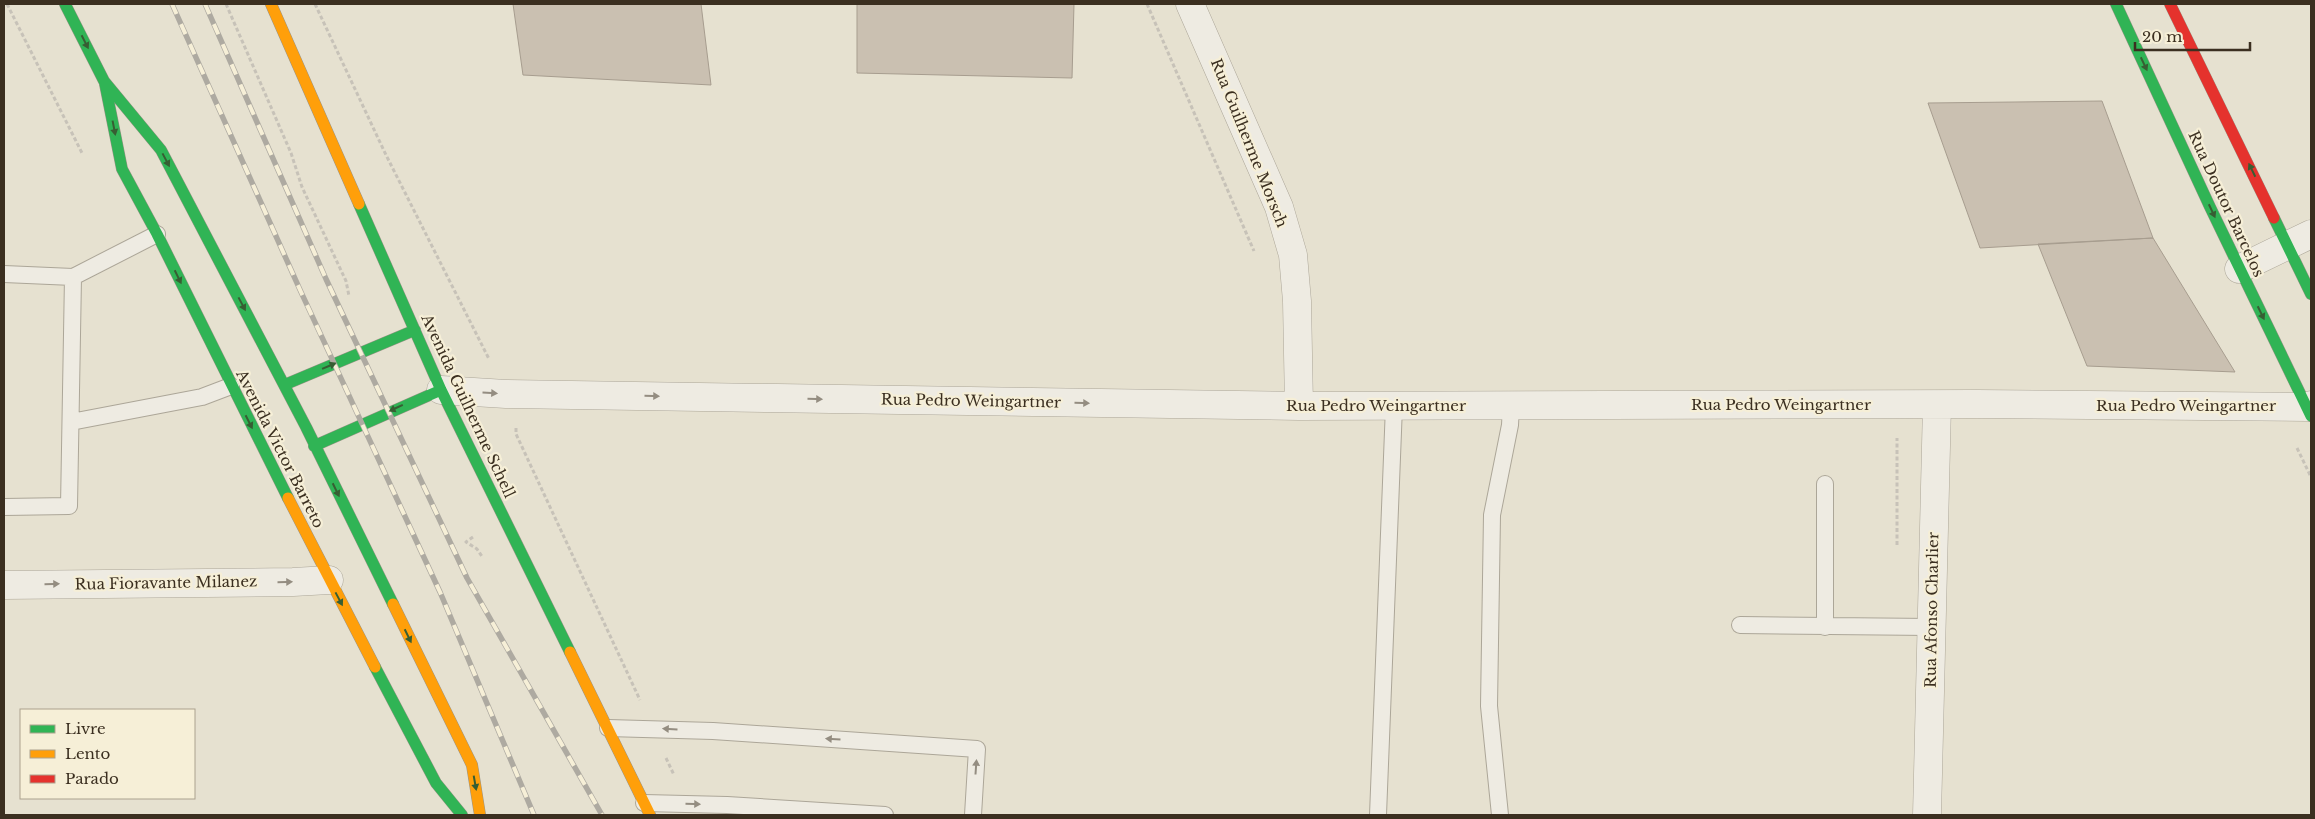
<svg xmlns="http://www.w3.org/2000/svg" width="2315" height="819" font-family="'Libre Baskerville',serif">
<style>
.building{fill:#cac0b1;stroke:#a79d8f}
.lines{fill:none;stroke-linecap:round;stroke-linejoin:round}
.lane-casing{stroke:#aca698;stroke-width:18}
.street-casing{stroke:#aca698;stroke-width:29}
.fast-casing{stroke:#9b9588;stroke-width:12}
.slow-casing{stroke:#9b9588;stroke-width:12}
.jam-casing{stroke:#9b9588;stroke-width:12}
.path{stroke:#c7c2b8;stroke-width:3;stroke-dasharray:4 2.5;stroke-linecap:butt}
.lane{stroke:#eeebe2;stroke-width:16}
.street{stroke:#eeebe2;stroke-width:28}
.fast{stroke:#30b455;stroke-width:11}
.slow{stroke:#ff9f0a;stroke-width:11}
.jam{stroke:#e5322d;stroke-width:11}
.rail-casing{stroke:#aeaaa1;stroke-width:5.5}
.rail{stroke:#f6efd7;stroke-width:4;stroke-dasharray:11;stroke-linecap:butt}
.oneway{fill:#375e33}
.oneway2{fill:#948d81}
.labels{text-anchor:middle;stroke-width:4.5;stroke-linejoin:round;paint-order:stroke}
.street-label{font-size:15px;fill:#3b2f20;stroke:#f6efd7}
</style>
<rect width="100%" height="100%" fill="#e6e1d0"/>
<path class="building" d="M 513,4 L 701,4 L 711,85 L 523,75 Z
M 857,4 L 1074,4 L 1072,78 L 857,73 Z
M 2102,101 L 2153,238 L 1980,248 L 1928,103 Z
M 2153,238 L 2235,372 L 2087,366 L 2038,244 Z"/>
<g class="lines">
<defs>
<path id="lane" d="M 4,274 L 73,277 L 69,506 L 4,507
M 73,277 L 157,234
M 71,422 L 202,397 L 231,386
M 1825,484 L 1825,627
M 1740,625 L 1931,627
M 608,728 L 713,731 L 977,749 L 973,815
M 644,803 L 727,805 L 885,815
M 1378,815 L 1394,406
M 1500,815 L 1489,706 L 1492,515 L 1510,425 L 1511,406"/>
<path id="street" d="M 1190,4 L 1279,207 L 1293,255 L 1297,301 L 1299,406
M 2239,269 L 2311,234
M 441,390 L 506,394 L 1299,406 L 1977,404 L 2307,407 L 2311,405
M 4,585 L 293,582 L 329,580
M 1927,815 L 1937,405"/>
<path id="fast" d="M 65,4 L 104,81 L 161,150 L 306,427 L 393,604
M 2116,4 L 2210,207 L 2311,416
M 105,84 L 122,169 L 157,234 L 288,498
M 359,204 L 441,390 L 570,652
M 2274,218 L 2311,294
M 284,385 L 415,330
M 314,446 L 441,390
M 375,667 L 436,783 L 462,815"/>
<path id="slow" d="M 271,4 L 359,204
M 288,498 L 375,667
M 393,604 L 472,765 L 480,815
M 570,652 L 650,815"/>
<path id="jam" d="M 2170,4 L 2274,218"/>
</defs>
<use href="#lane" class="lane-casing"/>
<use href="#street" class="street-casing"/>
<use href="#fast" class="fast-casing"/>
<use href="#slow" class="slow-casing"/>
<use href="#jam" class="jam-casing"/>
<path class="path" d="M 7,4 L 82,153
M 226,4 L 291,153 L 302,187 L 346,281 L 349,296
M 315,4 L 386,155 L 489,359
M 1147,4 L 1254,251
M 516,428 L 516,434 L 640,700
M 2297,448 L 2311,477
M 473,537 L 466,542 L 477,549 L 483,558
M 1897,545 L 1897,438
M 666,758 L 674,775"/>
<use href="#lane" class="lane"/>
<use href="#street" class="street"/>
<use href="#fast" class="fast"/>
<use href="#slow" class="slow"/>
<use href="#jam" class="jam"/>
<defs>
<path id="rail" d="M 172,4 L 301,292 L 440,592 L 534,815
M 205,4 L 326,279 L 467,578 L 602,815"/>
</defs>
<use href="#rail" class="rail-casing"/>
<use href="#rail" class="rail"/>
</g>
<defs><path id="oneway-solid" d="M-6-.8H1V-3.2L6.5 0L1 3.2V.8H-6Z" transform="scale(1.25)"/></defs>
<g class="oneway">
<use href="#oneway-solid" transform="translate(85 42) rotate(63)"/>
<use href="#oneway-solid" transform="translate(2144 64) rotate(65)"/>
<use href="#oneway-solid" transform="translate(114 128) rotate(79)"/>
<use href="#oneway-solid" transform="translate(166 160) rotate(62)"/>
<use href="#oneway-solid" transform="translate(2252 170) rotate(-116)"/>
<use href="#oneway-solid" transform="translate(2212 211) rotate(65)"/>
<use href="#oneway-solid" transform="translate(178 277) rotate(64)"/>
<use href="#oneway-solid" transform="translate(242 304) rotate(62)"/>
<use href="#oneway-solid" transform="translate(2261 313) rotate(64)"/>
<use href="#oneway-solid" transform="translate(329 366) rotate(-23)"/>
<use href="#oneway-solid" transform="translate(396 408) rotate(155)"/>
<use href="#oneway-solid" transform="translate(249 422) rotate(63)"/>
<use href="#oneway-solid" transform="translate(336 490) rotate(64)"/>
<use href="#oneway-solid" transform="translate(339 599) rotate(62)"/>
<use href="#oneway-solid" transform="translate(408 636) rotate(64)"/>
<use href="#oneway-solid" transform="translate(475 783) rotate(80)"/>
</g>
<g class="oneway2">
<use href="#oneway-solid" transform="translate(490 393) rotate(3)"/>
<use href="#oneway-solid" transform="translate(652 396) rotate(1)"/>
<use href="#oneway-solid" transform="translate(815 399) rotate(1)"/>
<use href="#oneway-solid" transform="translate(1082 403) rotate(1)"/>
<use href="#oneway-solid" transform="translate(285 582) rotate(-1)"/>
<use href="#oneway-solid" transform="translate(52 584) rotate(-1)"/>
<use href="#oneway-solid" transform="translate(670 729) rotate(-177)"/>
<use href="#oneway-solid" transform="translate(833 739) rotate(-176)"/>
<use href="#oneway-solid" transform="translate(976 767) rotate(-86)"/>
<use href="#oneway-solid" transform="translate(693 804) rotate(1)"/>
</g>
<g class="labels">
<g class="street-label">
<text transform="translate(1249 143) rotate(68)" y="5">Rua Guilherme Morsch</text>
<text transform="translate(2226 204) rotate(65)" y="5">Rua Doutor Barcelos</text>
<text transform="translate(971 401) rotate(1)" y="5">Rua Pedro Weingartner</text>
<text x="1781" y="410">Rua Pedro Weingartner</text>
<text transform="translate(468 406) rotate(65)" y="5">Avenida Guilherme Schell</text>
<text x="1376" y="411">Rua Pedro Weingartner</text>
<text x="2186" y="411">Rua Pedro Weingartner</text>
<text transform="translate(280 449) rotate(63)" y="5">Avenida Victor Barreto</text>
<text transform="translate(166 583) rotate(-1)" y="5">Rua Fioravante Milanez</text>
<text transform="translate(1932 610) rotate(-89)" y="5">Rua Afonso Charlier</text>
</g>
</g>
<rect width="2315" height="819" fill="none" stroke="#3b2f20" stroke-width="10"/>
<rect x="20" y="709" width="175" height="90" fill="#f6efd7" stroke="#aba28e"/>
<rect x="30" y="725" width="25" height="8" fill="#30b455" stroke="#aba28e"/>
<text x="65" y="734" font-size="15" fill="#3b2f20">Livre</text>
<rect x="30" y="750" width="25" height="8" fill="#ff9f0a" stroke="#aba28e"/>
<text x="65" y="759" font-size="15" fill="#3b2f20">Lento</text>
<rect x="30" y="775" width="25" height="8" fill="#e5322d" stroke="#aba28e"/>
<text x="65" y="784" font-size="15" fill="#3b2f20">Parado</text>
<path d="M2135 42v8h115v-8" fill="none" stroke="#3b2f20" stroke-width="2.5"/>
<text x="2142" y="42" font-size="15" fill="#3b2f20" stroke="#f6efd7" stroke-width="4" paint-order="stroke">20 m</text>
</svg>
